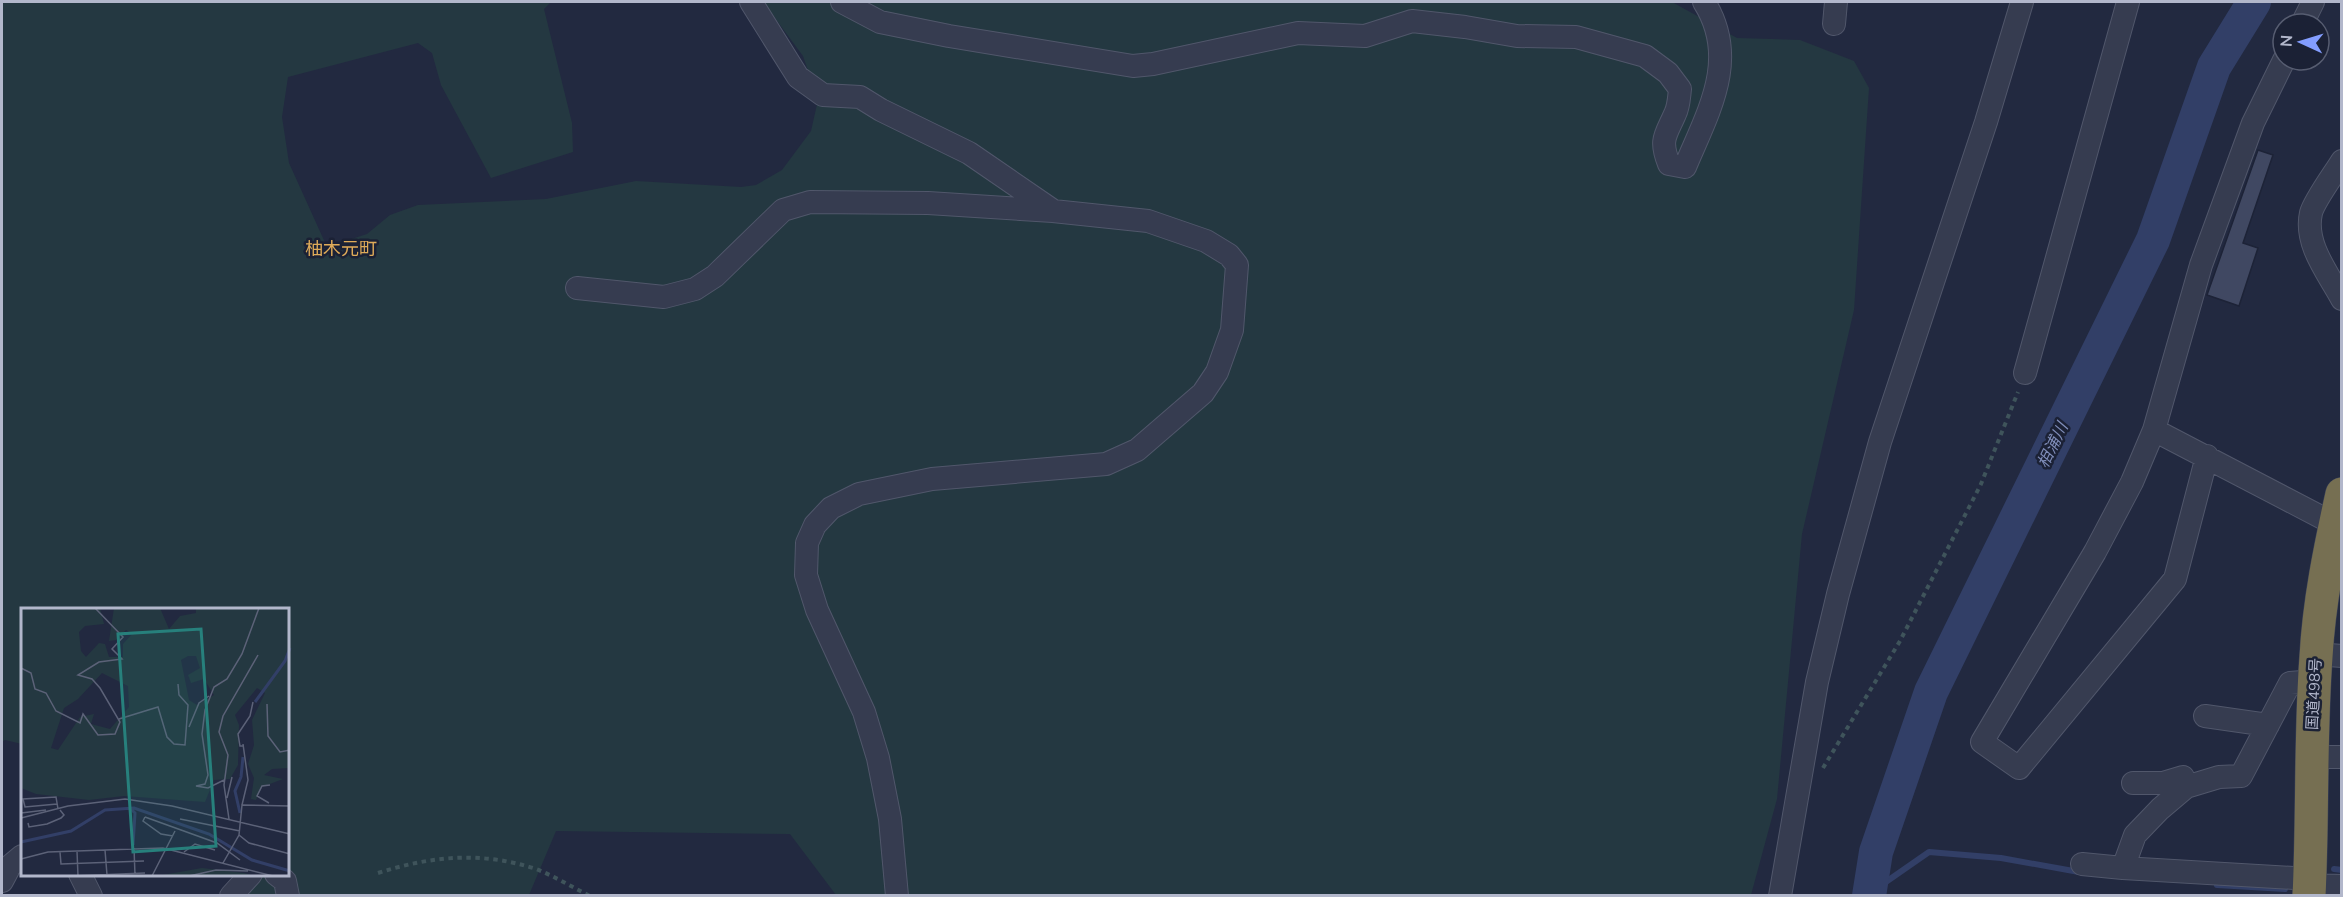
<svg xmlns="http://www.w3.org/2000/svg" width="2343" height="897" font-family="'Nunito Sans','Noto Sans JP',sans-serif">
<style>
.green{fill:#243841}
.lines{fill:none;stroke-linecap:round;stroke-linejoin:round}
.stream{stroke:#323f67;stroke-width:6}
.river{stroke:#323f67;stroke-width:34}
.building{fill:#404862;stroke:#1d2337;stroke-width:1.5}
.minor-casing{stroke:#51576b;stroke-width:24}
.highway-casing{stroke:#3e4458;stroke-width:34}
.path{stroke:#3f545b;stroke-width:4;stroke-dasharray:4.5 4.5;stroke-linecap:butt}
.minor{stroke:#363c50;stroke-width:22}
.highway{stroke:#766f52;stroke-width:33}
.labels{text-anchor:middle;stroke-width:5;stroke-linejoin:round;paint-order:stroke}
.street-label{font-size:15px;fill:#b2b7cb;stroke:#1b2135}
.water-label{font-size:16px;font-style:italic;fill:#7f8db9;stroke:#1b2135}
.quarter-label{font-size:18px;fill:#dfab59;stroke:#1b2135}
.inset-river{fill:none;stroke:#323f67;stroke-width:3}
.inset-road{fill:none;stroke:#5c6278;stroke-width:1.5}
.view{fill:#27807c;fill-opacity:0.15;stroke:#27807c;stroke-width:3}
.inset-edge{fill:none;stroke:#b2b7cb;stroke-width:3}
</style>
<rect width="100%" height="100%" fill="#222940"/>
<path class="green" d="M 2,2 L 551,2 L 544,9 L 572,123 L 573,152 L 491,178 L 441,85 L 432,53 L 418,43 L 288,77 L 282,117 L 289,163 L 327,247 L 367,234 L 390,215 L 418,205 L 546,199 L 636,181 L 741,187 L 756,185 L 782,170 L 811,131 L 818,100 L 803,56 L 763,2 L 1672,2 L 1737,38 L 1800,40 L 1854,61 L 1869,88 L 1854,310 L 1802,534 L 1777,799 L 1751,895 L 836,895 L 790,834 L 556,831 L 529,895 L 249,895 L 250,875 L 288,874 L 288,609 L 22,609 L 22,744 L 5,740 L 2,742 Z"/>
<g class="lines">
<path class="stream" d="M 2334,869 L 2342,870
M 2217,885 L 2285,889
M 1870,893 L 1929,852 L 2001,858 L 2079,872"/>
<path class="river" d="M 1869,896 L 1876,852 L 1931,692 L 2153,240 L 2214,67 L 2254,2"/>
</g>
<path class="building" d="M 2258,150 L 2273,155 L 2243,243 L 2258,248 L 2239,306 L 2207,295 Z"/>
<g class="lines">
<defs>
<path id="minor" d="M 751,2 L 798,77 L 823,95 L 860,97 L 881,110 L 969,153 L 1052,210
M 842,2 L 880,22 L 949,36 L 1133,66 L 1153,64 L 1298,33 L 1365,36 L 1412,21 L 1465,27 L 1517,36 L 1576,37 L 1645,56 L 1668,73 L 1680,89 C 1679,97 1679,106 1675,114 C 1666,135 1659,139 1669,164 L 1685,167 C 1708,112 1740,59 1704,2
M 1834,24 L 1836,2
M 2302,24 L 2313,2
M 2342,161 C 2334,174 2314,201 2311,213 C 2304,244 2328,273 2342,299
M 577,288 L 664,297 L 695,289 L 715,276 L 783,210 L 810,202 L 928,203 L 1053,211 L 1148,221 L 1206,241 L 1229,255 L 1237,265 L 1232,330 L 1217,372 L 1203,393 L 1137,450 L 1106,464 L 932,479 L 859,494 L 831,508 L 815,525 L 807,543 L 806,575 L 817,610 L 864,712 L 878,758 L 890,819 L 897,896
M 2025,373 L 2128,2
M 2154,430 L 2342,528
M 2207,456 L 2175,579 L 2019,768 L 1982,742 L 2095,552 L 2132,482 L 2154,430 L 2201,265 L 2253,123 L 2284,60
M 2316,654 L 2342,656
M 2205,716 L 2268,725
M 2311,757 L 2342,757
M 2133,783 L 2163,783 L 2183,777 L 2186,787
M 2082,864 L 2123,868 L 2135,835 L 2160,809 L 2186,787 L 2219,777 L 2241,776 L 2290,683 L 2314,681
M 2123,868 L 2310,879
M 80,874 L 91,896
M 276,874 L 285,881 L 288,896
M 2,881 L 10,866 L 22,856
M 2310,885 L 2342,886
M 231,896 L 251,874
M 1780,896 L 1817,682 L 1838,594 L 1880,442 L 1986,122 L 2022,2"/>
<path id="highway" d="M 2309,896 C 2313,816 2310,736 2316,657 C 2319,602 2330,548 2342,494"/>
</defs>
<use href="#minor" class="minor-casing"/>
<use href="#highway" class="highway-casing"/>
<path class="path" d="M 1823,768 L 1900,641 L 1981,484 L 2018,392
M 378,873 C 431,856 482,851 536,869 C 554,876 572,887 590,896"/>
<use href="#minor" class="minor"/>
<use href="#highway" class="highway"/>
</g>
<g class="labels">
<g class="street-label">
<text transform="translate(2314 694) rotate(-87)" y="5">国道498号</text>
</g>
<g class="water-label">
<text transform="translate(2052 445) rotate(-64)" y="6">相浦川</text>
</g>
<g class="quarter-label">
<text x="341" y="255">柚木元町</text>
</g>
</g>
<g transform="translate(21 608)">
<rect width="268" height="268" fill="#222940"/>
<path d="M 79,0 L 83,16 L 64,18 L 58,24 L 60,43 L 65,49 L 78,35 L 84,36 L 88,49 L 102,49 L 102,36 L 111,26 L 105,22 L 95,32 L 88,33 L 93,0 L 139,0 L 148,21 L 159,8 L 175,5 L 175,0 L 268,0 L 268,160 L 251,161 L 243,167 L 262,171 L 241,179 L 235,192 L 230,191 L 233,170 L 227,156 L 233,137 L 231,112 L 244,85 L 236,80 L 214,107 L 218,117 L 217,157 L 209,171 L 193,172 L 184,194 L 103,188 L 68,192 L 15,186 L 0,180 L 0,1 ZM 167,48 L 175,48 L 179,60 L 167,67 L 170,75 L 183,71 L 193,87 L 176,97 L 168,92 L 160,52 ZM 81,65 L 107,78 L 108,99 L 89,121 L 70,116 L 73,106 L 59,109 L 37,142 L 30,140 L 43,100 L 57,91 ZM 181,260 L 223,265 L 234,268 L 136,268 Z" fill="#243841" fill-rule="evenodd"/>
<path class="inset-river" d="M 234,94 L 264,53 L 269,40M 220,169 L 222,149M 109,200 L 114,205 L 112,237M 219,205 L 214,183 L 220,169M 0,234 L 50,223 L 84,202 L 113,200 L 188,226 L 231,252 L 269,263"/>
<path class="inset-road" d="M 0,60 L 10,65 L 14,81 L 25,85 L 35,103 L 59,115 L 62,106 L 77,127 L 94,126 L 99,114 L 79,80 L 71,71 L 57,67 L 78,54 L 101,51 L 91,41 L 102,29 L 74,0M 246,96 L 247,128 L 259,144 L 269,142M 98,111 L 137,99 L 146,129 L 153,136 L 164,137 L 167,97 L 158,87 L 157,76M 168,119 L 178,95 L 188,88M 223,138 L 219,138 L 217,126 L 229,108 L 232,94M 203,172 L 187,180 L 175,178 L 184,176 L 187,167 L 181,126 L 184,102 L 193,79 L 206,71 L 221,46 L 238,0M 206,190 L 211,169M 248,195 L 236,188 L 241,178 L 249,177M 36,196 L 4,199 L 2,191 L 35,189 L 37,201M 221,197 L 227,172 L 222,136M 0,205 L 25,202M 124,209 L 196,235 L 219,252M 124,209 L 122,213 L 140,226 L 152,228M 0,210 L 47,198 L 104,191 L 151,198 L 269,226M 159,211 L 219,223M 208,211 L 203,177 L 207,147 L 198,124 L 202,108 L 237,47M 7,215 L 8,219 L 26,216 L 40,210 L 43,207 L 39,202M 218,227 L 228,235 L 269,246M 113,240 L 114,267M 84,242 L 86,267M 56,243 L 57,268M 39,244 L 40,256 L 123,253M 163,244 L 174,236 L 194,242M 0,251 L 27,244 L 142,240 L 252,268M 202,255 L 218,227 L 221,197 L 269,198M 49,268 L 124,265M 131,268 L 154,223M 168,268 L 195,262 L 227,263"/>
<path class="view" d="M 180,21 L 195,238 L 112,244 L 97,26 Z"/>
<rect width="268" height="268" class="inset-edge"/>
</g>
<rect width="2343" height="897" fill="none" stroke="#b2b7cb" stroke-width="6"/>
<g transform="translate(2301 42) rotate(274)"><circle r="28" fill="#1b2135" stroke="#575d71" stroke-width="1.5"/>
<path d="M0-4.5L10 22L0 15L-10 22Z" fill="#839dff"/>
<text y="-9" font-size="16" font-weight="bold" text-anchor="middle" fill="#b2b7cb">N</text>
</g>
</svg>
